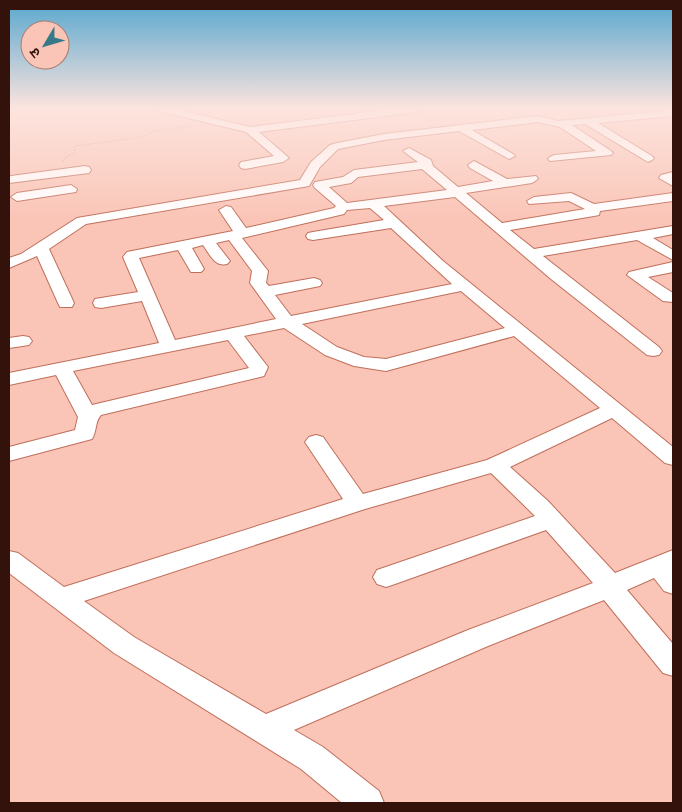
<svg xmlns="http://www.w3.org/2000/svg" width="682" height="812" font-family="'Space Grotesk','Noto Sans Devanagari',sans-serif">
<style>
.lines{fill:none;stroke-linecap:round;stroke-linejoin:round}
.minor-casing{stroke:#c06f5b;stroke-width:2}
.path{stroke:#ae8075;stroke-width:1;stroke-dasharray:1 2;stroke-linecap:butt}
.minor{fill:#fff;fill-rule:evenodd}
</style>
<rect width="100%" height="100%" fill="#fac4b6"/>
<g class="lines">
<defs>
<path id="minor" d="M 158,109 L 175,109 L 250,127 L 393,109 L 421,109 L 416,112 L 259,132 L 289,158 L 283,162 L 245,169 L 241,168 L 239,165 L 241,162 L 274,156 L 246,132 L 159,111 Z
M 673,110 L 673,116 L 598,123 L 652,156 L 654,158 L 652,160 L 648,162 L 585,124 L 572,125 L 611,151 L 613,153 L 611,155 L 550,161 L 548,159 L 550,157 L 554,155 L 596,151 L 560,127 L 538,122 L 472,130 L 513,154 L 515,156 L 509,159 L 459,131 L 384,140 L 338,149 L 320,167 L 309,186 L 86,224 L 49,249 L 74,303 L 72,307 L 60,307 L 58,303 L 37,256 L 9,268 L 9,258 L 21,254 L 77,218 L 300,180 L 311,162 L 330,145 L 337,143 L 384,134 L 538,116 L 558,121 Z
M 409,148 L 431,160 L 433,166 L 458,187 L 493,181 L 470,168 L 468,165 L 474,161 L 507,179 L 536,176 L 538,179 L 532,183 L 466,193 L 502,223 L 585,209 L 569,201 L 529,204 L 527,201 L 534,197 L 571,193 L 594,204 L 673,193 L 673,201 L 600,211 L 599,215 L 594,216 L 510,230 L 534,249 L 673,226 L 673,234 L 653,238 L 673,250 L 673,260 L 637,240 L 543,256 L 659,347 L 662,351 L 659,355 L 653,356 L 647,355 L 551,279 L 455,197 L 384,206 L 443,261 L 673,447 L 673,465 L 665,463 L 612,418 L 510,467 L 548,501 L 615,573 L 673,550 L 673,594 L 664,591 L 654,578 L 627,590 L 673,644 L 673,676 L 663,673 L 604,600 L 488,646 L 294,730 L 323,747 L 379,791 L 384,803 L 342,803 L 301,769 L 114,653 L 9,573 L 9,551 L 18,553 L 64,587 L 343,499 L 305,442 L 309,437 L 316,435 L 323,437 L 363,494 L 487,460 L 600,408 L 514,336 L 386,371 L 354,366 L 325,355 L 284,328 L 244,336 L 268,367 L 264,376 L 101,415 C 95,421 97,431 92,439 L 9,461 L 9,447 L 75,430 L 78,417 L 56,375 L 9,385 L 9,373 L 159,343 L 142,301 L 101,308 L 95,307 L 93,303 L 95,299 L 101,298 L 138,292 L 123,257 L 127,252 L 233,231 L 219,210 L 226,206 L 231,207 L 246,228 L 334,208 L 336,206 L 315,188 L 313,185 L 315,182 L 343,177 L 354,170 L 418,162 L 403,151 ZM 422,169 L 447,190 L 347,203 L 329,187 L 351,183 L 358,177 ZM 370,208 L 384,220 L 313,232 L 308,233 L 306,236 L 308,239 L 313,240 L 391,228 L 452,284 L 291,316 L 275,295 L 320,286 L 322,283 L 320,280 L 314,278 L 269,286 L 266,283 L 268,271 L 242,238 L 344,214 L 347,210 ZM 229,240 L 252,271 L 250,283 L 276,319 L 175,340 L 139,258 L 178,250 L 191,272 L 201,272 L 204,269 L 192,248 L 203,245 C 210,255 215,267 227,264 L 230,261 L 216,243 ZM 461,291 L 505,328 L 386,359 L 364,357 L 337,347 L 302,324 ZM 228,340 L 249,368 L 92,405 L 73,371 ZM 491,473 L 535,516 L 377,570 L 373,577 L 377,584 L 386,587 L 395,584 L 546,530 L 593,583 L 468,630 L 266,714 L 134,637 L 84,601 L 365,509 Z
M 85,166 L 89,167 L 91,170 L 89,173 L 9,183 L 9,177 L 11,176 Z
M 673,172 L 673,186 L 659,178 L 661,175 Z
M 71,185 L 77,189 L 76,192 L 17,201 L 11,197 L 17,193 Z
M 673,262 L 673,272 L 648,277 L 673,293 L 673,302 L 663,301 L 627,275 L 629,272 Z
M 23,336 L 29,337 L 32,341 L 29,345 L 9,348 L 9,338 Z"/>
</defs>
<use href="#minor" class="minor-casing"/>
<path class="path" d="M 63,162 L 66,157 L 75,153 L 74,148 L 76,146 L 142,137 L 155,131 L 192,126"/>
<use href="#minor" class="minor"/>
</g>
<linearGradient id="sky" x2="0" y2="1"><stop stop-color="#57a7cf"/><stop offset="0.49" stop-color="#fde4de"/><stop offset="1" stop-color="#fde4de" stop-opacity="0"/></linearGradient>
<rect width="682" height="222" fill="url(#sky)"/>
<rect width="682" height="812" fill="none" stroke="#32120a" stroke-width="20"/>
<g transform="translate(45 45) rotate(232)"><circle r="24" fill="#fac4b6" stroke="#aa7d71"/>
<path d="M0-4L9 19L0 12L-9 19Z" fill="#367989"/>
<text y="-8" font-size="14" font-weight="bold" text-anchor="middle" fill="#32120a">उ</text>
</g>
</svg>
